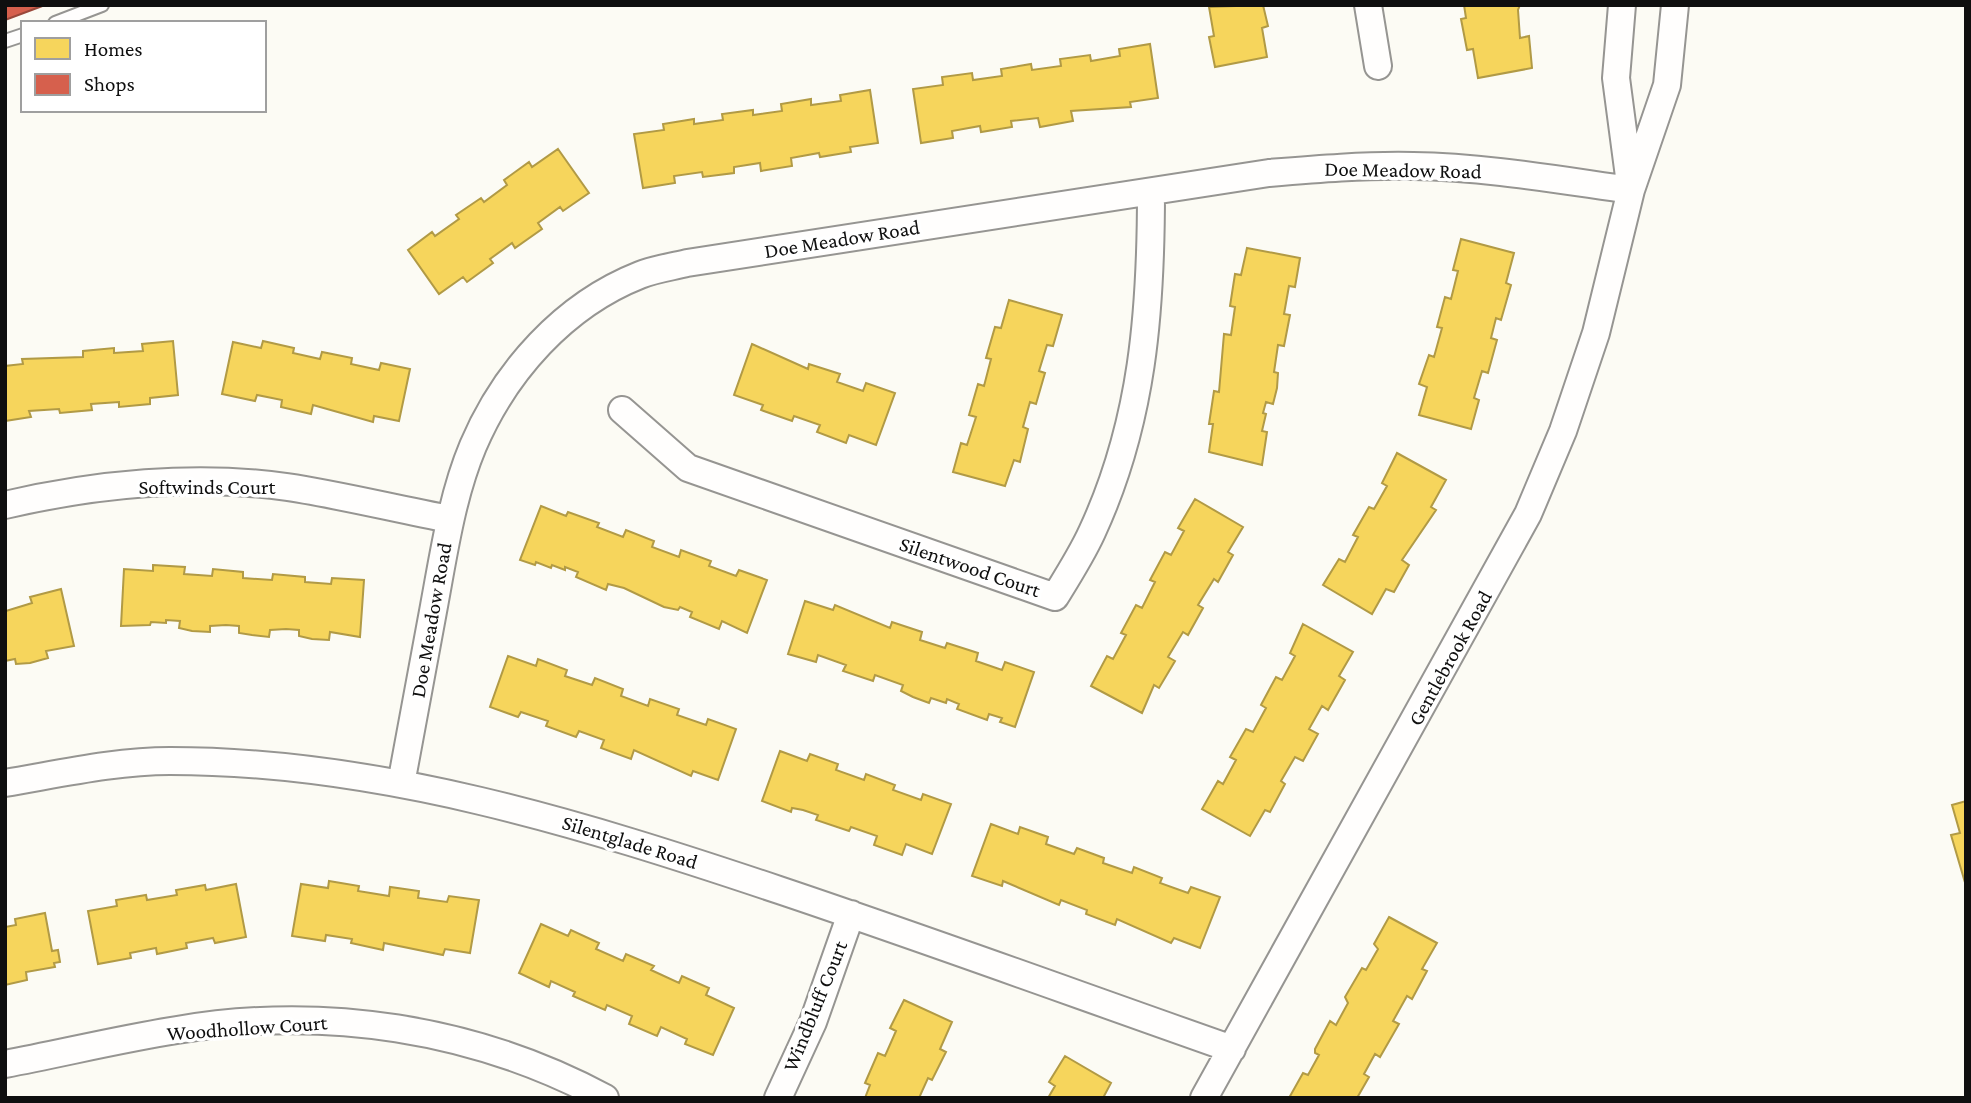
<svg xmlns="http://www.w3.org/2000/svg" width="1971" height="1103" font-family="'Crimson Pro',serif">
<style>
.homes{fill:#f6d55c;stroke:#b19a45;stroke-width:2}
.shops{fill:#d6604d;stroke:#9a483a;stroke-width:2}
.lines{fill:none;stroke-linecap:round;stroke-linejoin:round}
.lane-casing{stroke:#969592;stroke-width:16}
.street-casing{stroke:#969592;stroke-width:30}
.lane{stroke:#fffefd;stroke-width:12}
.street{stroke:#fffefd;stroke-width:26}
.labels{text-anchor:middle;stroke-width:7;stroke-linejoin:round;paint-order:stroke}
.street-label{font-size:21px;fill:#0f0f0f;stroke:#fff}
</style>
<rect width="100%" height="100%" fill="#fcfbf4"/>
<path class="homes" d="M 1263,5 L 1268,26 L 1262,28 L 1267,57 L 1215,67 L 1209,37 L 1214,36 L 1209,7 Z
M 1464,5 L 1520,5 L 1518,10 L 1520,38 L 1529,36 L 1532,68 L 1478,78 L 1473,49 L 1467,50 L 1461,19 L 1466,18 Z
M 1150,44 L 1158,98 L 1130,102 L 1131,107 L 1071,111 L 1073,121 L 1040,127 L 1038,118 L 1011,121 L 1012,127 L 981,132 L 980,126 L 952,131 L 953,138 L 921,143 L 913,89 L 943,85 L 942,77 L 972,73 L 973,80 L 1002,76 L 1001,69 L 1031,64 L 1032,70 L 1061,66 L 1060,59 L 1090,55 L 1091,61 L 1120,56 L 1119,49 Z
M 870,90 L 878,143 L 850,147 L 851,152 L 820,157 L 819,153 L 791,158 L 792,166 L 761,171 L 760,163 L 734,167 L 734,173 L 703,177 L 702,172 L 674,176 L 675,183 L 643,188 L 634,134 L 664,130 L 663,124 L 694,119 L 694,124 L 723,120 L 722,114 L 753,110 L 753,115 L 782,111 L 781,104 L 811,99 L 811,105 L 841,101 L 840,95 Z
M 558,149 L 589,193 L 563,211 L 560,207 L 538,223 L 542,229 L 515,248 L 512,243 L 490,259 L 493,263 L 467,282 L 463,277 L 439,294 L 408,250 L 432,232 L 435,236 L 459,219 L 456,215 L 481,198 L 484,202 L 507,185 L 504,180 L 529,162 L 532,167 Z
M 1461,239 L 1514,253 L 1506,283 L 1511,285 L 1501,320 L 1496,318 L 1491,338 L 1497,340 L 1488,373 L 1482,371 L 1474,398 L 1479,400 L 1471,429 L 1419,415 L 1427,387 L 1419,384 L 1429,355 L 1434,357 L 1442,328 L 1437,327 L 1445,297 L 1451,299 L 1458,271 L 1453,270 Z
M 1247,248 L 1300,258 L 1295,287 L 1289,286 L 1284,314 L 1290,315 L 1284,346 L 1278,345 L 1274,372 L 1278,373 L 1277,388 L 1273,404 L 1266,402 L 1263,413 L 1266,414 L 1262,431 L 1267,432 L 1262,465 L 1209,452 L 1213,424 L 1209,424 L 1214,391 L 1219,392 L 1224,334 L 1231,335 L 1235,307 L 1230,306 L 1235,274 L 1241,275 Z
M 1009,300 L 1062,315 L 1053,346 L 1047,345 L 1039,371 L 1045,373 L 1036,404 L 1030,402 L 1023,427 L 1028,429 L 1020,462 L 1014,460 L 1005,486 L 953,472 L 961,443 L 967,445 L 976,417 L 969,415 L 978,384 L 984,386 L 991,359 L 986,358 L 995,327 L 1001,328 Z
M 173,341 L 178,395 L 150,398 L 150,404 L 119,407 L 119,402 L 91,404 L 92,410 L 60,413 L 59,409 L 29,411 L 31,417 L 5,421 L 5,366 L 23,364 L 22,359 L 83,357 L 83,351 L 114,348 L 114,353 L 143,351 L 142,344 Z
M 263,341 L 294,348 L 293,353 L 320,359 L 322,352 L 352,358 L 351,364 L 379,370 L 381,363 L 410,369 L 399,421 L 374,416 L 373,422 L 313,405 L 311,414 L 281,407 L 282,400 L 257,395 L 255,401 L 222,394 L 233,342 L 261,348 Z
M 752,344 L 808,369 L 809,364 L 840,374 L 837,382 L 863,391 L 866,383 L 895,393 L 876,445 L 849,435 L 846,443 L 817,432 L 820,425 L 794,416 L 792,421 L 761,410 L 763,405 L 734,395 Z
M 1397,453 L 1446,480 L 1431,507 L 1436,510 L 1402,560 L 1409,565 L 1394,592 L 1386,589 L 1372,614 L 1323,585 L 1339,559 L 1345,562 L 1358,537 L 1353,535 L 1369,507 L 1374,509 L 1387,486 L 1382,483 Z
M 1195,499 L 1243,527 L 1228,552 L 1233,555 L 1218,582 L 1214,579 L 1198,605 L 1203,608 L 1188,635 L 1183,632 L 1168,657 L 1175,661 L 1159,688 L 1154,685 L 1142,713 L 1091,686 L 1107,656 L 1113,659 L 1126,635 L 1121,633 L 1136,605 L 1142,608 L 1155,582 L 1150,580 L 1165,552 L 1171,555 L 1184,531 L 1178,528 Z
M 541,506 L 566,516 L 568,512 L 599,523 L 597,527 L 623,537 L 626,530 L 654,541 L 652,547 L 679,557 L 681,550 L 711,561 L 709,566 L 736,576 L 739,570 L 767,580 L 747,633 L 722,621 L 719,629 L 690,617 L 692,612 L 680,607 L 678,610 L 664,607 L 624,588 L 608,584 L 606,590 L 576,577 L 578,572 L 565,567 L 565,570 L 552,565 L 551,568 L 536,562 L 535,565 L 520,560 Z
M 153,565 L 185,567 L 184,574 L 212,576 L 213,569 L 243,572 L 243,578 L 272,580 L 273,574 L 305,577 L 305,582 L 331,584 L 332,578 L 364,580 L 360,637 L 330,632 L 329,640 L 312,639 L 299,636 L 299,630 L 286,629 L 270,630 L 269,637 L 252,635 L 239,633 L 239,626 L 226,625 L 210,626 L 210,632 L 192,631 L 179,628 L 180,621 L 166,620 L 166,623 L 151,622 L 150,625 L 121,626 L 124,569 L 153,571 Z
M 61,589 L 74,646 L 46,651 L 48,658 L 30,663 L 16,664 L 15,659 L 5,661 L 5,607 L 6,611 L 32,603 L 30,597 Z
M 805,601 L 833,610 L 835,605 L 890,628 L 892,622 L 922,632 L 920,640 L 945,648 L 947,643 L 978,653 L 976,661 L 1002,670 L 1005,662 L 1034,672 L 1015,727 L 1000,722 L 1002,718 L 989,714 L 987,720 L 957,709 L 959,704 L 947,699 L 946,703 L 931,698 L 929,703 L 913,697 L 901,691 L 903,685 L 875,675 L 873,681 L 843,671 L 846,665 L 818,655 L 816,662 L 788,654 Z
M 1303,624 L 1353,652 L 1339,676 L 1345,680 L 1328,710 L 1322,706 L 1309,729 L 1318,734 L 1303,761 L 1295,757 L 1281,781 L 1285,784 L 1270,812 L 1265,810 L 1250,836 L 1202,809 L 1218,781 L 1223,784 L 1236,760 L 1230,757 L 1246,729 L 1253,732 L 1266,708 L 1261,705 L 1276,677 L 1282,680 L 1295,656 L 1290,653 Z
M 508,656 L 536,666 L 538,659 L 567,670 L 565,676 L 592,685 L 595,678 L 623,689 L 621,696 L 648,706 L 650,699 L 679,709 L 677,715 L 706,725 L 708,719 L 736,729 L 718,780 L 693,771 L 691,776 L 634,750 L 631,759 L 601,748 L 604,740 L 579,731 L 576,737 L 546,726 L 548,721 L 521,712 L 518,717 L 490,707 Z
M 780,751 L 807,761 L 810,754 L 838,764 L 836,770 L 864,780 L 866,774 L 895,785 L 893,790 L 921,800 L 923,794 L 951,804 L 932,854 L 906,844 L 902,855 L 874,845 L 877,836 L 851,827 L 849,831 L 816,820 L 818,815 L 803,810 L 792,808 L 791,812 L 762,801 Z
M 1966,801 L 1966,886 L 1951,835 L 1960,833 L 1952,805 Z
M 991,824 L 1018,834 L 1020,827 L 1048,837 L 1046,844 L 1074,854 L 1077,848 L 1104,858 L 1103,863 L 1132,873 L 1134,867 L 1162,878 L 1160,883 L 1188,893 L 1191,887 L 1220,897 L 1200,948 L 1174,938 L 1171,943 L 1117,919 L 1115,925 L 1086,914 L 1087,910 L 1061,900 L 1059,905 L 1003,881 L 1002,886 L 972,876 Z
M 329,881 L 359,886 L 358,891 L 389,896 L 390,887 L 419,891 L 418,898 L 447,902 L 449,896 L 479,900 L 470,953 L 445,949 L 443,955 L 384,943 L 383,950 L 351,943 L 352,939 L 326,935 L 325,941 L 292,936 L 301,884 L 328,888 Z
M 236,884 L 246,937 L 215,943 L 213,938 L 186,943 L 187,948 L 157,954 L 156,948 L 130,953 L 131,958 L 98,964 L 88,911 L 117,906 L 116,900 L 146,895 L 147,900 L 177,895 L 176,890 L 205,885 L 206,890 Z
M 45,913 L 52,951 L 58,950 L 60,962 L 54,963 L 55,967 L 26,972 L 27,980 L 5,985 L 5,927 L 16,925 L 15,919 Z
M 1389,917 L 1437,943 L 1422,969 L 1427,971 L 1412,999 L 1407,996 L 1393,1021 L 1399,1024 L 1380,1057 L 1375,1054 L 1364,1074 L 1369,1077 L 1357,1098 L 1289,1098 L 1303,1073 L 1308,1075 L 1319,1055 L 1315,1053 L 1315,1049 L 1330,1021 L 1336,1025 L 1348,1003 L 1345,997 L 1362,968 L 1366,970 L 1378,949 L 1374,944 Z
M 541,924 L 568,936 L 571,930 L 599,943 L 596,949 L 623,961 L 626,954 L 654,966 L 651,970 L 679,983 L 682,976 L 709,988 L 706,995 L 734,1008 L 713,1055 L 685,1044 L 687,1039 L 661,1027 L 657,1036 L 629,1024 L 632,1016 L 607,1005 L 605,1010 L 573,996 L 575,992 L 551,981 L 549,987 L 519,973 Z
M 904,1000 L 952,1022 L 940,1049 L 946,1052 L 932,1080 L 928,1078 L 919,1098 L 865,1098 L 870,1085 L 865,1083 L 878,1053 L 885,1056 L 896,1031 L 890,1028 Z
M 1065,1056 L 1111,1083 L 1103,1098 L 1048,1098 L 1055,1086 L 1049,1082 Z"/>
<path class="shops" d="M 5,5 L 45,5 L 5,20 Z"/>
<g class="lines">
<defs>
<path id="lane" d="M 55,23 L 102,5
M 5,41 L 23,35"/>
<path id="street" d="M 1368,5 L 1378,66
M 1622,5 L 1616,78 L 1630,184
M 622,410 L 688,468 L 1055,597 C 1068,576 1082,554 1092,532 C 1143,422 1151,311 1151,192
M 5,505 C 95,484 195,474 287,487 C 341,495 396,509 450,519
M 5,783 C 59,774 116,761 170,761 C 380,761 582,824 779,890 C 931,941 1081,996 1232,1049
M 401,784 C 412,724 423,665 434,606 C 444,552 452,496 473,446 C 505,371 564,305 640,275 C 655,269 671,267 687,263 L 1269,173 C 1317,169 1365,165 1413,166 C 1486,167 1559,180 1631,190
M 5,1064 C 63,1053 120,1039 177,1030 C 323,1005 475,1028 605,1098
M 778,1098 L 813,1022 L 851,914
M 1204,1098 L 1528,514 L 1563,431 L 1596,333 L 1631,190 L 1667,85 L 1675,5"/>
</defs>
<use href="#lane" class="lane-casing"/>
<use href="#street" class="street-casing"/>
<use href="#lane" class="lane"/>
<use href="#street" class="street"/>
</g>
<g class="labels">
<g class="street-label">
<text transform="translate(1403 170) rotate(1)" y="7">Doe Meadow Road</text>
<text transform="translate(842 239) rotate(-9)" y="7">Doe Meadow Road</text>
<text x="207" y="494">Softwinds Court</text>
<text transform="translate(970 567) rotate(19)" y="7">Silentwood Court</text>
<text transform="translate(431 620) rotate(-80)" y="7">Doe Meadow Road</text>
<text transform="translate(1450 658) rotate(-61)" y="7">Gentlebrook Road</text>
<text transform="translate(630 842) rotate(17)" y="7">Silentglade Road</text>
<text transform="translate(815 1006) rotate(-68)" y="7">Windbluff Court</text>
<text transform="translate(247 1028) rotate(-4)" y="7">Woodhollow Court</text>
</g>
</g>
<rect width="1971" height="1103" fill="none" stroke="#0f0f0f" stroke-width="14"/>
<rect x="21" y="21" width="245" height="91" fill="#ffffff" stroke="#9f9f9f" stroke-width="2"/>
<rect x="35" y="38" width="35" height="21" fill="#f6d55c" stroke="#9f9f9f" stroke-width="2"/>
<text x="84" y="56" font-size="21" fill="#0f0f0f">Homes</text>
<rect x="35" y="74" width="35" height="21" fill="#d6604d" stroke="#9f9f9f" stroke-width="2"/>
<text x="84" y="91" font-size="21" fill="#0f0f0f">Shops</text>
</svg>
